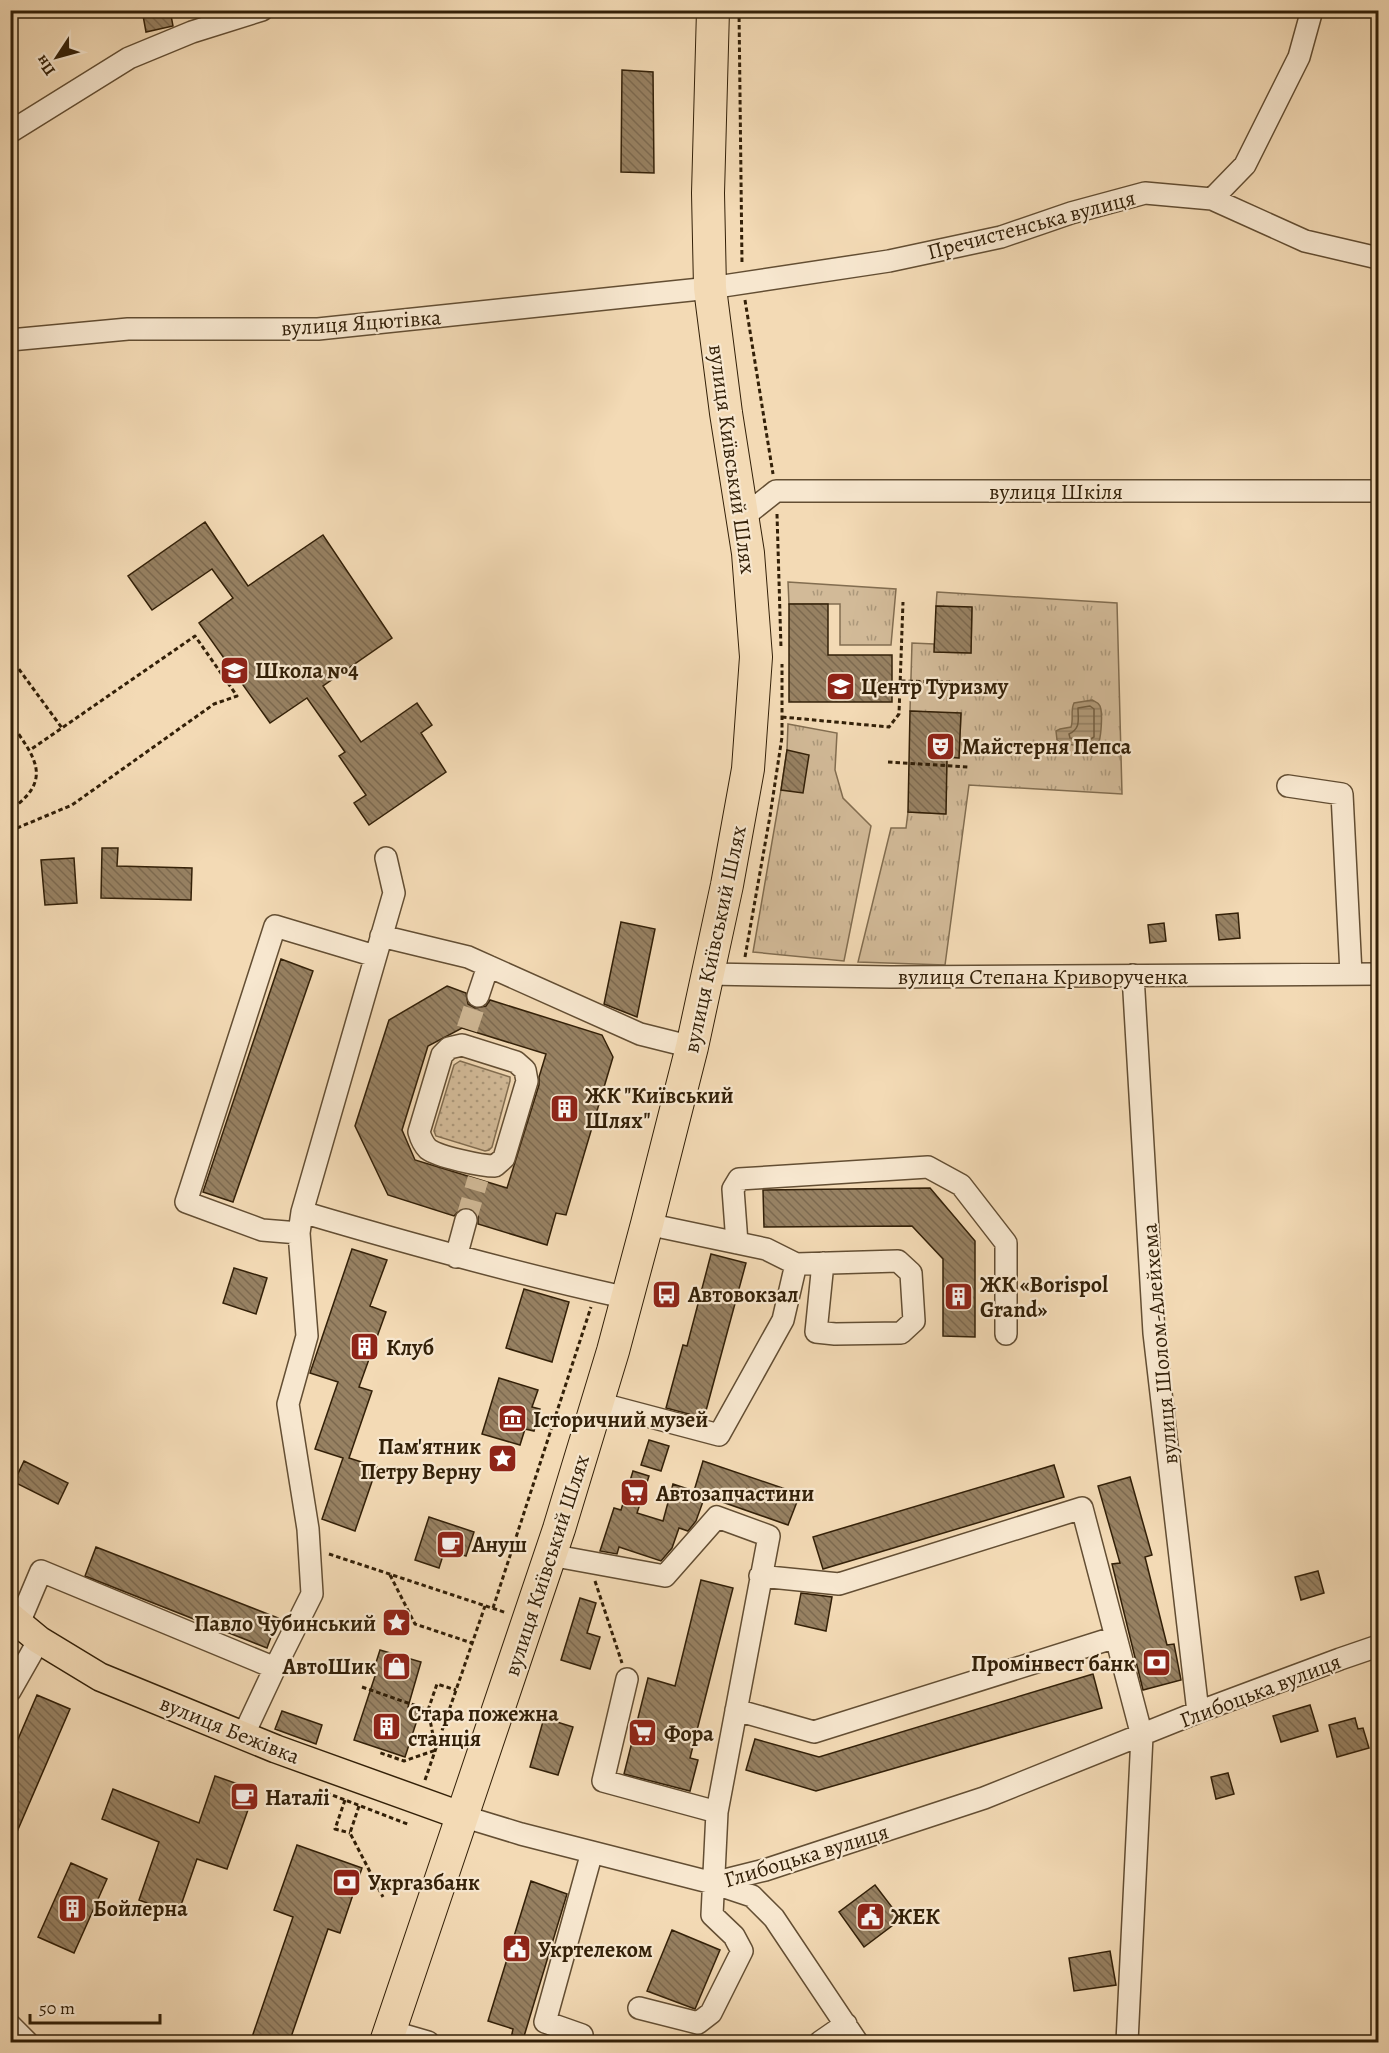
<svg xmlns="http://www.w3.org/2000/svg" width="1389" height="2053" font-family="Alegreya,serif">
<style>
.grass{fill:url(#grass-tufts);stroke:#826d50;stroke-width:1.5}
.park{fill:url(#park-dots);stroke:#826d50;stroke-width:1.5}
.water{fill:url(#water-rules);stroke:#7f6a4c;stroke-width:1.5}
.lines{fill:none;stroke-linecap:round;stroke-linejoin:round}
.shore{stroke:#725e41;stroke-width:1.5}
.building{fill:url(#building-back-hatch);stroke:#332008;stroke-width:1.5;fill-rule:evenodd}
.minor-tunnel{stroke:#cdb592;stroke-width:21;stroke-dasharray:21 10;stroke-linecap:butt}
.minor-casing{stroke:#634e33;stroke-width:24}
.major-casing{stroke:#332008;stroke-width:30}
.highway-casing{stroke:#332008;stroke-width:34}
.path{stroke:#332008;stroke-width:3;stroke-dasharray:4.5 3;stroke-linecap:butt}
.minor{stroke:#f7e7cf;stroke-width:21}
.major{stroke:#f3dab5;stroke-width:27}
.highway{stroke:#f3dab5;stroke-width:32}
.labels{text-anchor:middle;stroke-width:4.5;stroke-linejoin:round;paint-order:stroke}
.street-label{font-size:22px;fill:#332008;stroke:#f7e7cf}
.poi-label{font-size:22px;font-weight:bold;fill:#332008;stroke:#f7e7cf;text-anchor:start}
</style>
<defs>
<pattern id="grass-tufts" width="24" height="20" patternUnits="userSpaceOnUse" patternTransform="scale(1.5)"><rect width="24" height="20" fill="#d2ba98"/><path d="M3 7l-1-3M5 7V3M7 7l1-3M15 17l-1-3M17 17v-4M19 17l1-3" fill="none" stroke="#ab977a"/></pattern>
<pattern id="park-dots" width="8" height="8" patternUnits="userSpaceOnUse" patternTransform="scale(1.5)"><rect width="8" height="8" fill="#d2ba98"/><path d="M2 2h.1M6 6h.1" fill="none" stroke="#ab977a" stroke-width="1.8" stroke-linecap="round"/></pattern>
<pattern id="water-rules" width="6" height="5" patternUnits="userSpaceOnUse" patternTransform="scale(1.5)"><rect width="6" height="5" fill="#b29b7a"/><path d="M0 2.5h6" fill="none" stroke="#917e62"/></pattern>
<pattern id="building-back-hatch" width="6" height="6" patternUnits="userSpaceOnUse" patternTransform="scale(1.5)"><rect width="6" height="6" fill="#978162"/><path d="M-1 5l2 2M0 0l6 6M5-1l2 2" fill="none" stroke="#7c694f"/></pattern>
</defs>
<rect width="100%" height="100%" fill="#f3dab5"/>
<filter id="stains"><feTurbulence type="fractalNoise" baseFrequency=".00333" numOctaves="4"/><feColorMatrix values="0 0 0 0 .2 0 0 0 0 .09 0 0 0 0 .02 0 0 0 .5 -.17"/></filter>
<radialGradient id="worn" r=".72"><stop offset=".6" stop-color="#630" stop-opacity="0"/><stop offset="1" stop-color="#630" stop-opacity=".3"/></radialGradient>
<path class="grass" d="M 788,582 L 896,589 L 891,645 L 840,645 L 840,604 L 789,604 Z
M 937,592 L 1117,603 L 1122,794 L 969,785 L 945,965 L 858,962 L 891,828 L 906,828 L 908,812 L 945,814 L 947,757 L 959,758 L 961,714 L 910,711 L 912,643 L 934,644 L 935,652 L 971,653 L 972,608 L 936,606 Z
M 788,724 L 837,733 L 835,770 L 843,798 L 871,826 L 844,961 L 753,952 L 781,790 L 787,750 Z"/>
<path class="park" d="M 460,1061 L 510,1077 L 510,1081 L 492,1147 L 489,1150 L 485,1151 L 436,1136 L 434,1131 L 454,1065 Z"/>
<path class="water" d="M 1092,700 C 1096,702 1098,702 1100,706 C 1103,713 1101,735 1099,742 L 1090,746 L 1061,744 L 1057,740 L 1056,731 L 1060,729 L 1071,727 C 1074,718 1070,711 1074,703 Z"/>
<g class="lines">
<path class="shore" d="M 1090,706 L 1094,709 L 1094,737 L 1089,740 L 1070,738 L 1069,734 C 1081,728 1078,720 1078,708 Z"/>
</g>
<path class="building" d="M 142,10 L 170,10 L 173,26 L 146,32 Z
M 622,70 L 653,72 L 654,173 L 621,172 Z
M 205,522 L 248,586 L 323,535 L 392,638 L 323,686 L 361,742 L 417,703 L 432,725 L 421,733 L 446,772 L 369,825 L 354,803 L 366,795 L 339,756 L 345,752 L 307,698 L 270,723 L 199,623 L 233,598 L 212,569 L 152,610 L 128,576 Z
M 789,604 L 828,604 L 828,655 L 892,655 L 892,702 L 789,702 Z
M 936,606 L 972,607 L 971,653 L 934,652 Z
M 910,711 L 961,713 L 959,758 L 947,757 L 946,814 L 908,812 Z
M 787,750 L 809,755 L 803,793 L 781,790 Z
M 102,848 L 118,848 L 117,866 L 192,868 L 191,900 L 101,898 Z
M 74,858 L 77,903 L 45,905 L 41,860 Z
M 1238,913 L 1240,938 L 1219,940 L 1216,915 Z
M 621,922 L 655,929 L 637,1017 L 604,1004 Z
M 1164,923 L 1166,941 L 1150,943 L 1148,925 Z
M 281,959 L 313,971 L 233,1202 L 203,1192 Z
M 447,986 L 466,993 L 468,1004 L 475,1008 L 486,1006 L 490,1000 L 602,1035 L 613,1057 L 566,1215 L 556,1213 L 547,1245 L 478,1224 L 478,1216 L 470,1208 L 462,1208 L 454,1216 L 388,1195 L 355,1126 L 389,1020 ZM 462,1028 L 546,1054 L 539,1077 L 539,1085 L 507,1188 L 415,1160 L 402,1130 L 428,1046 Z
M 930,1188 L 975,1241 L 975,1337 L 943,1336 L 943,1259 L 912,1226 L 764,1227 L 763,1190 Z
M 352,1249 L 387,1260 L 370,1306 L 386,1312 L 359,1387 L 372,1391 L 349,1458 L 377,1467 L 355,1531 L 322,1519 L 343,1458 L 315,1449 L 338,1382 L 310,1373 Z
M 711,1254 L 746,1263 L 704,1418 L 666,1408 L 683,1345 L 687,1346 Z
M 234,1268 L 267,1278 L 256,1314 L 223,1303 Z
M 524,1289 L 569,1302 L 552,1362 L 506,1348 Z
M 499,1378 L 538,1390 L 532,1407 L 540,1409 L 534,1431 L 525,1429 L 520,1445 L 482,1434 Z
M 649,1440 L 669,1446 L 661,1471 L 641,1465 Z
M 24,1461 L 68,1483 L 58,1504 L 14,1482 Z
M 703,1461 L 800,1494 L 788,1525 L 705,1496 L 696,1521 L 688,1531 L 679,1528 L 672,1548 L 661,1561 L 619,1547 L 617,1554 L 600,1551 L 614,1508 L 621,1510 L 633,1471 L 649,1476 L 637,1513 L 663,1521 L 673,1484 L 694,1491 Z
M 1054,1465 L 1064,1497 L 823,1569 L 813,1537 Z
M 1130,1477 L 1152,1555 L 1145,1557 L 1167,1645 L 1174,1644 L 1181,1680 L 1143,1690 L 1112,1564 L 1120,1563 L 1098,1486 Z
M 429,1517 L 474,1532 L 466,1556 L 445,1549 L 439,1568 L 415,1560 Z
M 96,1547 L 278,1618 L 267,1648 L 85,1576 Z
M 1318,1571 L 1324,1593 L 1301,1600 L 1295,1577 Z
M 701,1580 L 733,1588 L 690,1758 L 698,1760 L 690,1791 L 624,1774 L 648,1678 L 675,1686 Z
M 801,1593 L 832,1597 L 826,1631 L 795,1624 Z
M 580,1598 L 596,1603 L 587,1633 L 600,1637 L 590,1669 L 561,1660 Z
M 380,1650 L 421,1662 L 408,1707 L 420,1711 L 405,1757 L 354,1740 L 376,1673 L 373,1672 Z
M 1093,1674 L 1102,1708 L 816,1791 L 746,1770 L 755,1739 L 819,1757 Z
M 37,1695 L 70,1709 L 10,1848 L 10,1758 Z
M 1310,1705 L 1318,1731 L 1281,1742 L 1273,1716 Z
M 282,1711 L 322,1725 L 316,1744 L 275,1729 Z
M 544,1718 L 573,1727 L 558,1775 L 530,1767 Z
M 1355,1718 L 1358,1729 L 1363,1728 L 1369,1748 L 1337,1757 L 1329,1725 Z
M 1228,1773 L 1234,1794 L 1216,1799 L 1211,1777 Z
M 215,1776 L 255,1790 L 227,1869 L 197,1859 L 178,1914 L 139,1900 L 159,1842 L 102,1819 L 113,1789 L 199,1823 Z
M 297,1845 L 362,1868 L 340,1933 L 328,1929 L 289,2043 L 250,2043 L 293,1917 L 274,1910 Z
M 71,1863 L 107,1879 L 74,1953 L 38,1937 Z
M 531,1881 L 567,1894 L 522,2043 L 510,2043 L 513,2029 L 488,2021 Z
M 875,1885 L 901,1919 L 864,1947 L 839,1912 Z
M 672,1930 L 720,1950 L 695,2009 L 647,1991 Z
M 1110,1951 L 1116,1985 L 1074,1991 L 1069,1958 Z"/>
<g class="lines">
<path class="minor-tunnel" d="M 467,1029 L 478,996
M 466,1220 L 478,1179"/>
<defs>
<path id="minor" d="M 10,132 L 129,58 L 192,32 L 262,10
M 1212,199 L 1245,165 L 1299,57 L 1312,10
M 10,340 L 128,329 L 318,329 L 710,288 L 889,261 L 1001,237 L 1071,213 L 1145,193 L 1212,199 L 1305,241 L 1378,258
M 742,518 L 776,491 L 1378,491
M 1288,786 L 1342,794 L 1351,974
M 381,936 L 468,957 L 640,1034 L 692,1047
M 708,974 L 891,977 L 1378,974
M 1133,975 L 1154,1333 L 1198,1712
M 478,996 L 488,966
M 462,1045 L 516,1062 L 525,1070 L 527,1081 L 504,1158 L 495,1166 C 481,1166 439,1157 428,1149 C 423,1144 421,1139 419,1132 L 442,1055 L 449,1048 Z
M 302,1212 C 410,1244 518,1274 628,1298
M 299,1233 L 262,1230 L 186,1202 L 275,926 L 375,956
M 737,1243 L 733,1189 L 739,1179 L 928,1167 L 961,1185 L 1006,1243 L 1006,1334
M 456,1257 L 466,1220
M 796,1264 L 898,1261 L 911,1273 L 914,1321 L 901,1333 L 835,1334 L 816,1332 L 823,1263
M 598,1403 L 719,1435 L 783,1320 L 796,1264 L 766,1249 L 647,1224
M 550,1555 L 665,1576 L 717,1517 L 769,1536 L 717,1812
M 760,1576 L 839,1584 L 1082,1508 L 1142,1736 L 1127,2042
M 19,1623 L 41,1571 L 275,1668
M 627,1679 L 603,1781 L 717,1812 L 712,1915 L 734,1936 L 742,1951 L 711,2013 L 698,2023 L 639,2008
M 10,1691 L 39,1640
M 736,1710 L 814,1732 L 1116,1637
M 243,1736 L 273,1672 L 312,1594 L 308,1529 L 288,1404 L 307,1336 L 299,1233 L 302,1212 L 394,893 L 386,858
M 462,1816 L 521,1834 L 713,1883 L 765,1870 L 984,1798 L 1198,1712 L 1340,1659 L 1378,1646
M 713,1883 L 752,1896 L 774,1918 L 857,2042
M 10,2025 L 27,2042
M 390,2031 L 428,2042
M 582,2035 L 545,2022 L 592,1852
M 820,2042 L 846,2024"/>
<path id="major" d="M 10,1616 L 39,1640 L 100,1677 L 276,1749 L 462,1816"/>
<path id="highway" d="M 386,2042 L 559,1529 L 613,1351 L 647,1224 L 692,1047 L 727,885 L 748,769 L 756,657 L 748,553 L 726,413 L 710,288 L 708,193 L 713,10"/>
</defs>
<use href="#minor" class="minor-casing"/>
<use href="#major" class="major-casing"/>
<use href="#highway" class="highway-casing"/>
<path class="path" d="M 739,10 L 742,264
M 745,300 L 773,474
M 777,514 L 781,648
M 10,657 L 62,728
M 901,681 L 950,682
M 782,717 L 889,727 L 899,714 L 903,602
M 10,722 C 35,757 54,780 10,810
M 888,762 L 968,767
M 10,831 L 72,805 L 214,704 L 237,696 L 195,636 L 30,750
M 745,957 L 770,816 L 782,737 L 782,664
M 540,1420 L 552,1426
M 329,1554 L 507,1613
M 390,1575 L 415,1624 L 472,1643
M 595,1581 L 622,1663
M 493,1608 L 591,1307
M 362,1687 L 428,1710 L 436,1750 L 404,1761 L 378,1752
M 428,1710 L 437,1684 L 456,1690
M 425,1780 L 485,1606
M 319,1790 L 410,1825
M 345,1800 L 335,1829 L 350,1833
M 359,1806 L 350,1833 L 383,1897"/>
<use href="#minor" class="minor"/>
<use href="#major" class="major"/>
<use href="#highway" class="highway"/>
</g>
<defs>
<symbol id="school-square" viewBox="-11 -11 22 22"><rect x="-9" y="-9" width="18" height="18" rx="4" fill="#8f2418" stroke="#f7e7cf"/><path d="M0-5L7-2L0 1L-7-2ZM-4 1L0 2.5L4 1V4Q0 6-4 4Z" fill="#fff"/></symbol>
<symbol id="theatre-square" viewBox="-11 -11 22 22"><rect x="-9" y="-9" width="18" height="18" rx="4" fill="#8f2418" stroke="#f7e7cf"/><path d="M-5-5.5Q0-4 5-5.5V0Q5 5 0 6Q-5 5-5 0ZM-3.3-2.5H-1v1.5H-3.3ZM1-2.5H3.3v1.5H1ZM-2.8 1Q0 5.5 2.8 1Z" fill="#fff"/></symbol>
<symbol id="building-square" viewBox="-11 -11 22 22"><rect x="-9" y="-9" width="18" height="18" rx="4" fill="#8f2418" stroke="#f7e7cf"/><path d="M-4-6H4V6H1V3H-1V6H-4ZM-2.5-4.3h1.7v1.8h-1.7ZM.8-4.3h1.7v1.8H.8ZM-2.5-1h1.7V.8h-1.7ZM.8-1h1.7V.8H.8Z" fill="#fff"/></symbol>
<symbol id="bus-square" viewBox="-11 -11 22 22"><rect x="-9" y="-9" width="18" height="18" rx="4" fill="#8f2418" stroke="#f7e7cf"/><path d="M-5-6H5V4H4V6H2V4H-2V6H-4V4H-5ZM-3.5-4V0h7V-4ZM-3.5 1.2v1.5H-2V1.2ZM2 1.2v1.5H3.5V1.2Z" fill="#fff"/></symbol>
<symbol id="museum-square" viewBox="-11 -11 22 22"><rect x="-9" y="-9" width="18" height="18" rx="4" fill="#8f2418" stroke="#f7e7cf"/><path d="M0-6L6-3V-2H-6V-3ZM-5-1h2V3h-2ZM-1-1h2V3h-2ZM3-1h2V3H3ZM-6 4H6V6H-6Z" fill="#fff"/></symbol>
<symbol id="sight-square" viewBox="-11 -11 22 22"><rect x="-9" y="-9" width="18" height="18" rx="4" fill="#8f2418" stroke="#f7e7cf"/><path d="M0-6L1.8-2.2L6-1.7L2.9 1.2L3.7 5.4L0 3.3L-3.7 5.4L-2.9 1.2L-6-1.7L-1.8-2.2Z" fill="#fff"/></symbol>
<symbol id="supermarket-square" viewBox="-11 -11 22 22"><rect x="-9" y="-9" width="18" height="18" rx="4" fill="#8f2418" stroke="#f7e7cf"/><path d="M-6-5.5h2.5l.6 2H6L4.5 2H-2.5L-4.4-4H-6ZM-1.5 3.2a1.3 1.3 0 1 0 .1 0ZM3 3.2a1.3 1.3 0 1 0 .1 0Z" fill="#fff"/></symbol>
<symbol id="cafe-square" viewBox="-11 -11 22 22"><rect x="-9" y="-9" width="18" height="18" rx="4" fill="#8f2418" stroke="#f7e7cf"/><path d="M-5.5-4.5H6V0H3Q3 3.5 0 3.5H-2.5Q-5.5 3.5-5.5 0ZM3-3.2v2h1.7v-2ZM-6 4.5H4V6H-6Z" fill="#fff"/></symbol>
<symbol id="bank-square" viewBox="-11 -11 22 22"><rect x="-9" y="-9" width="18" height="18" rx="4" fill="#8f2418" stroke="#f7e7cf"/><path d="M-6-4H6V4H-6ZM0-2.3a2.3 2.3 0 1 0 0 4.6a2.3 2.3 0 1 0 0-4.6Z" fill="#fff"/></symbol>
<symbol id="shop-square" viewBox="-11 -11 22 22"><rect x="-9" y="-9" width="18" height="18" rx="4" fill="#8f2418" stroke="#f7e7cf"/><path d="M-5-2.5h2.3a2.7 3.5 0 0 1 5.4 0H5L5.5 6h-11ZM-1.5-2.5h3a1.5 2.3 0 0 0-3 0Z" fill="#fff"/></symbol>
<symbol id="civic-square" viewBox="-11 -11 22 22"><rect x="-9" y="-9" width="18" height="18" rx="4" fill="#8f2418" stroke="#f7e7cf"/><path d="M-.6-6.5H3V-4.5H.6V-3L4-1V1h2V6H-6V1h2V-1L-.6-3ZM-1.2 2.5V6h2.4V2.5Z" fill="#fff"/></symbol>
</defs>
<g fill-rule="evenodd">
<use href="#school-square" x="218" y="654" width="33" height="33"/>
<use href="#school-square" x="824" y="670" width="33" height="33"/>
<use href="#theatre-square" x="924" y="730" width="33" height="33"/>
<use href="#building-square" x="548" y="1092" width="33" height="33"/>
<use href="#bus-square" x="650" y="1278" width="33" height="33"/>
<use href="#building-square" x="942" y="1280" width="33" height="33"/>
<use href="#building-square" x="348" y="1330" width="33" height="33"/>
<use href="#museum-square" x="496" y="1402" width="33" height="33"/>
<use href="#sight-square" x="486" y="1442" width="33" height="33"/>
<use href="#supermarket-square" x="618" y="1476" width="33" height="33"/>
<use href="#cafe-square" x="434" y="1528" width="33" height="33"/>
<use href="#sight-square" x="380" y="1606" width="33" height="33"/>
<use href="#bank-square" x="1140" y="1646" width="33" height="33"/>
<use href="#shop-square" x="380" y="1650" width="33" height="33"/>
<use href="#building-square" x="370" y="1710" width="33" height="33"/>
<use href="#supermarket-square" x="626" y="1716" width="33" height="33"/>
<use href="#cafe-square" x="228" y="1780" width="33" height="33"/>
<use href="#bank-square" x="330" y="1866" width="33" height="33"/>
<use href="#building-square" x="56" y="1892" width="33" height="33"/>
<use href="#civic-square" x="854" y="1900" width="33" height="33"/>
<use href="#civic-square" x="500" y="1932" width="33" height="33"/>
</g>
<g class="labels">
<g class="street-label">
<text transform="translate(1031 224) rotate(-15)" y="8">Пречистенська вулиця</text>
<text transform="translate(361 322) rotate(-4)" y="8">вулиця Яцютівка</text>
<text transform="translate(733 459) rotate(82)" y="8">вулиця Київський Шлях</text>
<text x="1056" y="499">вулиця Шкіля</text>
<text transform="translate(714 939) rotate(-78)" y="8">вулиця Київський Шлях</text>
<text x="1043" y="984">вулиця Степана Криворученка</text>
<text transform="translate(1159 1344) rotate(-95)" y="8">вулиця Шолом-Алейхема</text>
<text transform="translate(546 1565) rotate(-72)" y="8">вулиця Київський Шлях</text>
<text transform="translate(1260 1690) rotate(-21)" y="8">Глибоцька вулиця</text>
<text transform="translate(230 1729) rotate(22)" y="8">вулиця Бежівка</text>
<text transform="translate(806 1855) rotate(-17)" y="8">Глибоцька вулиця</text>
</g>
<g class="poi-label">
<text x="255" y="678">Школа №4</text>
<text x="861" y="694">Центр Туризму</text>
<text x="962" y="754">Майстерня Пепса</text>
<text x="585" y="1103">ЖК "Київський<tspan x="585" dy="25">Шлях"</tspan></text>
<text x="980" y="1292">ЖК «Borispol<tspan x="980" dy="25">Grand»</tspan></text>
<text x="688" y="1302">Автовокзал</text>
<text x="386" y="1355">Клуб</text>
<text x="533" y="1427">Історичний музей</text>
<text x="481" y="1454" text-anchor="end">Пам'ятник<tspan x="481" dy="25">Петру Верну</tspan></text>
<text x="656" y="1501">Автозапчастини</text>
<text x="472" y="1552">Ануш</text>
<text x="376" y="1631" text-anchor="end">Павло Чубинський</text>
<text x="1135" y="1671" text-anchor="end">Промінвест банк</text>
<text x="376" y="1674" text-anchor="end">АвтоШик</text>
<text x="408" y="1721">Стара пожежна<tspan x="408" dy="25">станція</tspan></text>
<text x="664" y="1741">Фора</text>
<text x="265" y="1805">Наталі</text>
<text x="368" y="1890">Укргазбанк</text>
<text x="93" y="1916">Бойлерна</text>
<text x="891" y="1924">ЖЕК</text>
<text x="538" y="1957">Укртелеком</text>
</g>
</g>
<rect width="1389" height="2053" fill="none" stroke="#f3dab5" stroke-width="36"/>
<rect x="12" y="12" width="1365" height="2029" fill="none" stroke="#332008" stroke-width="3"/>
<rect x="18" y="18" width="1353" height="2017" fill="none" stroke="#332008" stroke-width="1.5"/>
<g transform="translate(57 57) rotate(234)" stroke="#f7e7cf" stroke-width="4.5" paint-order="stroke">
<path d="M0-4.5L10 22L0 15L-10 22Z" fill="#332008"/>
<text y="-9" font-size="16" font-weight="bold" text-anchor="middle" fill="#332008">Пн</text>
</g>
<path d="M30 2014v9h130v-9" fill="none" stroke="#332008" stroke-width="3"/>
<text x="39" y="2014" font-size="18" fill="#332008" stroke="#f7e7cf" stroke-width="4.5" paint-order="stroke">50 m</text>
<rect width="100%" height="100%" filter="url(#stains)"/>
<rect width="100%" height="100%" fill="url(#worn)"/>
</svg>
